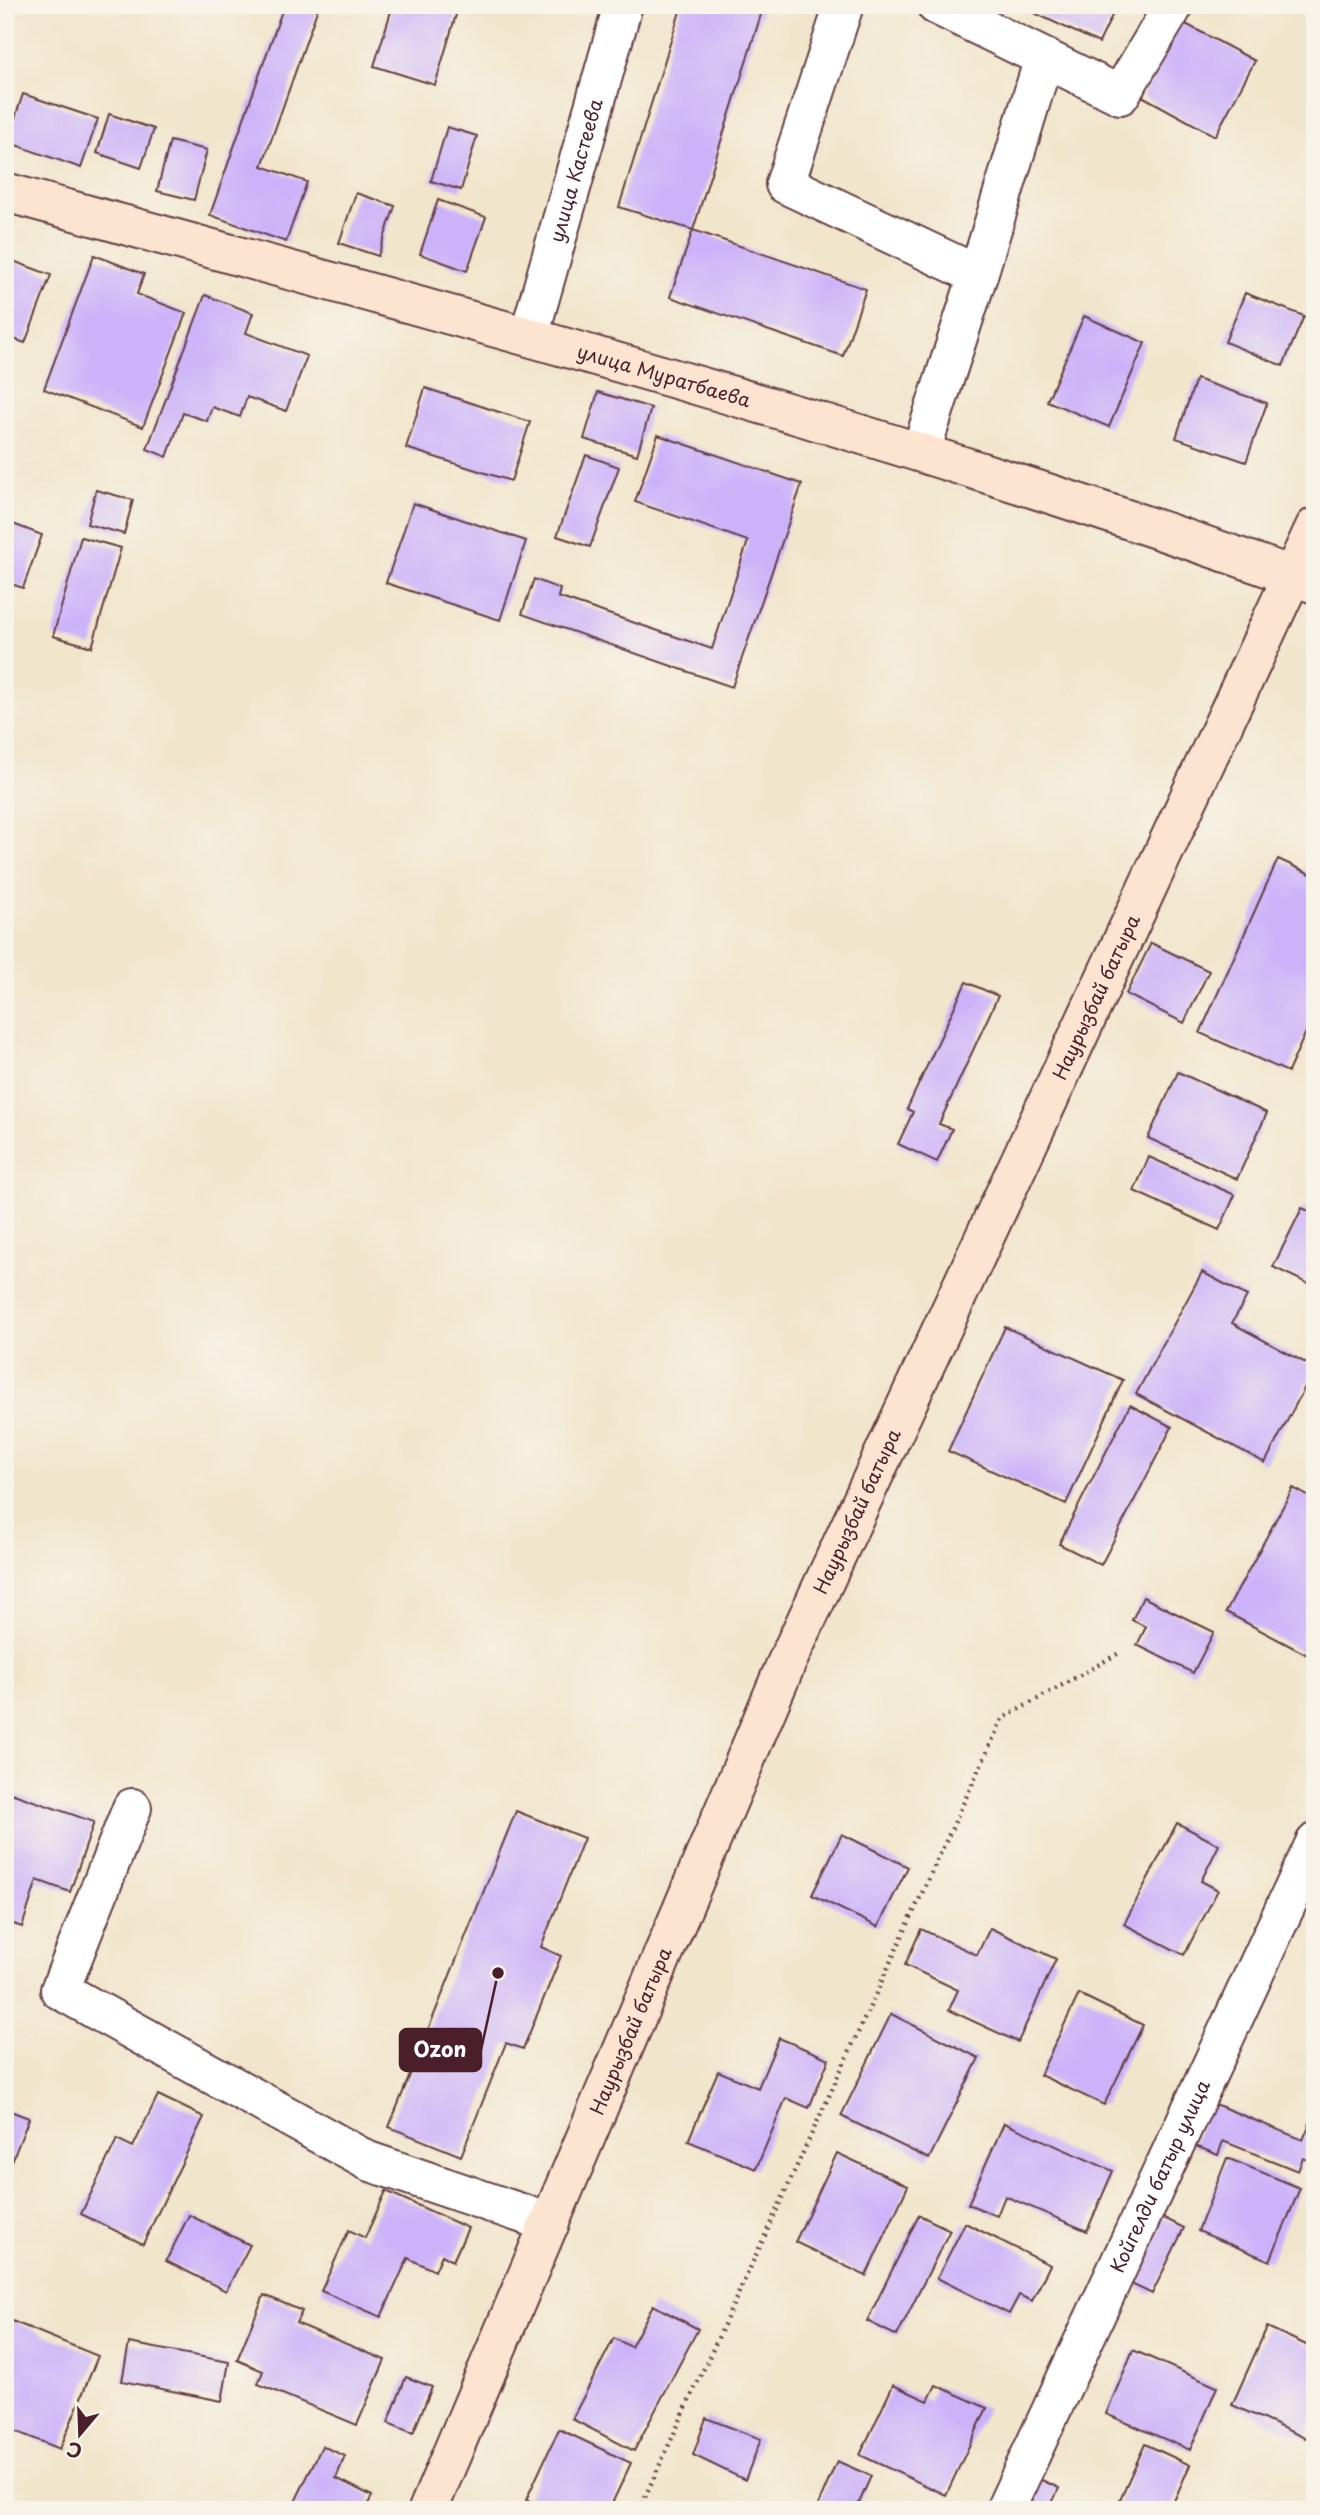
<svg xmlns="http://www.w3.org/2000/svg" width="1320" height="2515" font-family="'Playpen Sans',sans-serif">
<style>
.building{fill:#ccb3f9}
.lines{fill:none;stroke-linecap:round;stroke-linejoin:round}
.street-casing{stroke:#633d43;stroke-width:42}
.secondary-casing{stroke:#633d43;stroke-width:42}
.path{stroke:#633d43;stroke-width:4.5;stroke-dasharray:2 5;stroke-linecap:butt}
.street{stroke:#fff;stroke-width:38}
.secondary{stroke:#fde4d1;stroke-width:38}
.labels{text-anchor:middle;stroke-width:5;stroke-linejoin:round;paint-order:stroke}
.street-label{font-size:19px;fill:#4a1f2b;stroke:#f7f3e8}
.leader{fill:none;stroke:#4a1f2b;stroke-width:2.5}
.callout-dot{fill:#4a1f2b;stroke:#f7f3e8;stroke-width:2.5}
.callout{fill:#4a1f2b;stroke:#4a1f2b;stroke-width:2.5}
.callout-label{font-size:21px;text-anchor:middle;font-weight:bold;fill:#fff}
</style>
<rect width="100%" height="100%" fill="#f7f3e8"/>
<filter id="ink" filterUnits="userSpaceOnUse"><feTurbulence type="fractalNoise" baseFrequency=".0143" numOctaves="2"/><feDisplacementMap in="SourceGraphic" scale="14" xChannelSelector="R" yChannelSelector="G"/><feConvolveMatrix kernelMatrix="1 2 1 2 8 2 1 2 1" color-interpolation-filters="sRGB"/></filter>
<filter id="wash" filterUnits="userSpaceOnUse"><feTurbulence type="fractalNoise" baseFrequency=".00686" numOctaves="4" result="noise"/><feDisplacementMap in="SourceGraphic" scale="28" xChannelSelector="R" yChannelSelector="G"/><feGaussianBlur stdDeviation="1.57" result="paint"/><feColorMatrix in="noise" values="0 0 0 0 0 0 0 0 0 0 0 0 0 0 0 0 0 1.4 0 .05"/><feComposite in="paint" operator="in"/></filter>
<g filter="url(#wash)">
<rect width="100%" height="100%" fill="#f1e5cb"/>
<g id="blocks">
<path class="building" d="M 284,5 L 319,5 L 262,166 L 307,182 L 286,242 L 210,215 Z
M 393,5 L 450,5 L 458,8 L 435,85 L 374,66 Z
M 682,5 L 764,5 L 693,230 L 619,207 Z
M 1017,5 L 1117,5 L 1099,43 Z
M 1182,22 L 1255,61 L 1215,136 L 1142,96 Z
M 23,94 L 98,119 L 81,168 L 7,142 Z
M 109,114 L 154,129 L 141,168 L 97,153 Z
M 447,127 L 477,136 L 461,190 L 431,181 Z
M 170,141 L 207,150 L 194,200 L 157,191 Z
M 356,193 L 395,206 L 378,256 L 339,243 Z
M 438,200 L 486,217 L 467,271 L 420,254 Z
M 693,230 L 866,289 L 843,356 L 670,297 Z
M 94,255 L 144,274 L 137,294 L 186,313 L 143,427 L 44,389 Z
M 5,258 L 51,275 L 25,343 L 5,336 Z
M 1245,293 L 1304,316 L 1283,366 L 1225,342 Z
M 205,295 L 253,313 L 246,333 L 307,356 L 286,411 L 247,397 L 240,417 L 212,407 L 207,421 L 183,413 L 167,457 L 147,449 Z
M 1084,316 L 1145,343 L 1109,427 L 1047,401 Z
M 1196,379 L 1267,403 L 1246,462 L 1176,438 Z
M 425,388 L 530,422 L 511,481 L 406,448 Z
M 598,392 L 651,408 L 637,455 L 584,439 Z
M 658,435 L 802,484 L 732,687 L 522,614 L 534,579 L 560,589 L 558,597 L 712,649 L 748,541 L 635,502 Z
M 586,455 L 619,467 L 590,547 L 557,536 Z
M 96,490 L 133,500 L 124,534 L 87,524 Z
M 413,503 L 526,541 L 500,620 L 386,583 Z
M 5,521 L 42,535 L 23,588 L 5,582 Z
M 81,537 L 121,548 L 92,647 L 53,636 Z
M 1278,859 L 1315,876 L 1315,1012 L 1288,1072 L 1200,1033 Z
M 1151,943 L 1209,971 L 1184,1023 L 1126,994 Z
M 966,982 L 998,996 L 939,1124 L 952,1129 L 937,1162 L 898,1144 L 913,1112 L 907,1109 Z
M 1178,1072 L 1267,1113 L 1237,1179 L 1148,1138 Z
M 1149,1157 L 1235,1195 L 1219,1230 L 1134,1191 Z
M 1302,1208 L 1315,1214 L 1315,1287 L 1273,1267 Z
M 1202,1272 L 1247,1296 L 1232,1323 L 1315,1368 L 1265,1463 L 1136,1394 Z
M 1005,1327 L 1123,1380 L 1066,1504 L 948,1451 Z
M 1130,1405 L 1172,1427 L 1101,1565 L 1059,1544 Z
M 1293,1488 L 1315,1500 L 1313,1658 L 1226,1612 Z
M 1143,1597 L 1214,1632 L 1193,1673 L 1137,1645 L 1146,1627 L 1132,1620 Z
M 5,1791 L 94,1822 L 70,1892 L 37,1880 L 22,1927 L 5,1921 Z
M 516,1811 L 584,1838 L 541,1947 L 561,1956 L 523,2049 L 506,2043 L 461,2156 L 389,2127 Z
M 1177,1823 L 1219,1845 L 1201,1881 L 1218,1890 L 1184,1955 L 1124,1924 Z
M 842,1834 L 908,1867 L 878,1927 L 812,1895 Z
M 990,1928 L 1056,1959 L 1018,2042 L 949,2010 L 958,1990 L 905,1965 L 921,1929 L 977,1955 Z
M 1079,1994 L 1143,2025 L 1104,2105 L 1040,2075 Z
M 891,2014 L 979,2058 L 929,2159 L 841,2116 Z
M 779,2038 L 829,2059 L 809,2108 L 786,2098 L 756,2169 L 688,2141 L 718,2071 L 758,2088 Z
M 158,2095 L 204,2117 L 143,2244 L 81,2214 L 117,2139 L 133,2147 Z
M 1210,2102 L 1303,2140 L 1315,2112 L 1315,2163 L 1303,2158 L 1298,2171 L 1223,2141 L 1218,2155 L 1193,2145 Z
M 5,2109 L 29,2118 L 5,2179 Z
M 1004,2123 L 1113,2171 L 1087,2231 L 1005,2196 L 997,2216 L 968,2204 Z
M 837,2153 L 908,2186 L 866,2276 L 795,2242 Z
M 1227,2158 L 1300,2188 L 1270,2261 L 1198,2231 Z
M 386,2191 L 468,2228 L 453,2261 L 442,2255 L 435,2271 L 408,2258 L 381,2317 L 321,2291 L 349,2230 L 365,2238 Z
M 189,2215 L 250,2245 L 226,2291 L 166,2261 Z
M 919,2215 L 950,2230 L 897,2336 L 867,2321 Z
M 1158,2215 L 1184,2228 L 1152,2294 L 1125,2281 Z
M 965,2223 L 1050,2265 L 1032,2301 L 1019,2295 L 1009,2314 L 937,2278 Z
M 264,2295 L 302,2311 L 296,2323 L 385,2360 L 357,2425 L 258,2384 L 263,2371 L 237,2360 Z
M 653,2305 L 698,2329 L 634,2451 L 572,2419 L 614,2338 L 631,2347 Z
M 12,2321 L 98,2356 L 60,2449 L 5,2427 L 5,2339 Z
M 1267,2327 L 1315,2349 L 1315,2416 L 1305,2438 L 1232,2405 Z
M 129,2343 L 229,2362 L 222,2401 L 122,2381 Z
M 1133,2350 L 1217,2387 L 1190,2450 L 1106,2414 Z
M 406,2377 L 432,2387 L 413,2433 L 388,2423 Z
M 893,2385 L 928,2401 L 936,2385 L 987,2408 L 946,2495 L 860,2455 Z
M 706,2418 L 761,2439 L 745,2480 L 693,2455 Z
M 559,2429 L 631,2463 L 609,2510 L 547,2510 L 526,2500 Z
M 1145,2444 L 1190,2465 L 1170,2510 L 1115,2510 Z
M 322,2446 L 345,2456 L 336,2478 L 372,2496 L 365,2510 L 292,2508 Z
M 837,2461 L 871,2476 L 856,2510 L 816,2510 Z
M 1037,2478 L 1059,2488 L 1052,2503 L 1067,2510 L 1022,2510 Z"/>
</g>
</g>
<g filter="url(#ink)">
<use href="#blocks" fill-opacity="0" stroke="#633d43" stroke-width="2"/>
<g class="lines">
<defs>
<g id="street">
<path d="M 844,5 L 785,184 L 978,275 L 921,451"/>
<path d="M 936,5 L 1120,95 L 1174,5"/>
<path d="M 978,275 L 1044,58"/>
<path id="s1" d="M 529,336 L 623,5"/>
<path d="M 132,1808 L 60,1990 L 368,2161 L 550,2223"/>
<path id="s2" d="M 1005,2510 L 1315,1843"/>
</g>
<g id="secondary">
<path id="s3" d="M 5,192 C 445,313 885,430 1315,584"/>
<path id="s4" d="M 428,2510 L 786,1664 L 1315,527"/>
</g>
</defs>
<use href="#street" class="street-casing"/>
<use href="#secondary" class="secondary-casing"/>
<path class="path" d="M 639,2510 L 1002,1719 L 1121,1652"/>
<use href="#street" class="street"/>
<use href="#secondary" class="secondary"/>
</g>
</g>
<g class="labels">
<g class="street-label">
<text dy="7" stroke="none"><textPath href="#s1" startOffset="172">улица Кастеева</textPath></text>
<text dy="7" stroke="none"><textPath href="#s3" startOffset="684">улица Муратбаева</textPath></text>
<text dy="7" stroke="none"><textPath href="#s4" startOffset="1654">Наурызбай батыра</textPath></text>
<text dy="7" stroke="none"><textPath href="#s4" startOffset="1087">Наурызбай батыра</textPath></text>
<text dy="7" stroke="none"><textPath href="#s4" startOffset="520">Наурызбай батыра</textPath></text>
<text dy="7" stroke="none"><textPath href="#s2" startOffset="368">Койгелди батыр улица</textPath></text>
</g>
</g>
<path class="leader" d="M498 1973L481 2050"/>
<circle class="callout-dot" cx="498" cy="1973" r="7"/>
<rect class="callout" x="400" y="2029" width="81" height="42" rx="7"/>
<g class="callout-label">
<text x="440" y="2057">Ozon</text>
</g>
<rect width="1320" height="2515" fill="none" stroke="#f7f3e8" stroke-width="28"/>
<g transform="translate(80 2434) rotate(199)" stroke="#f7f3e8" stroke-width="5" paint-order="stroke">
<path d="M0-5L12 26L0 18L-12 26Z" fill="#4a1f2b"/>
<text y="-10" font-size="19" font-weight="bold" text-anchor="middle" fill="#4a1f2b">С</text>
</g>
</svg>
